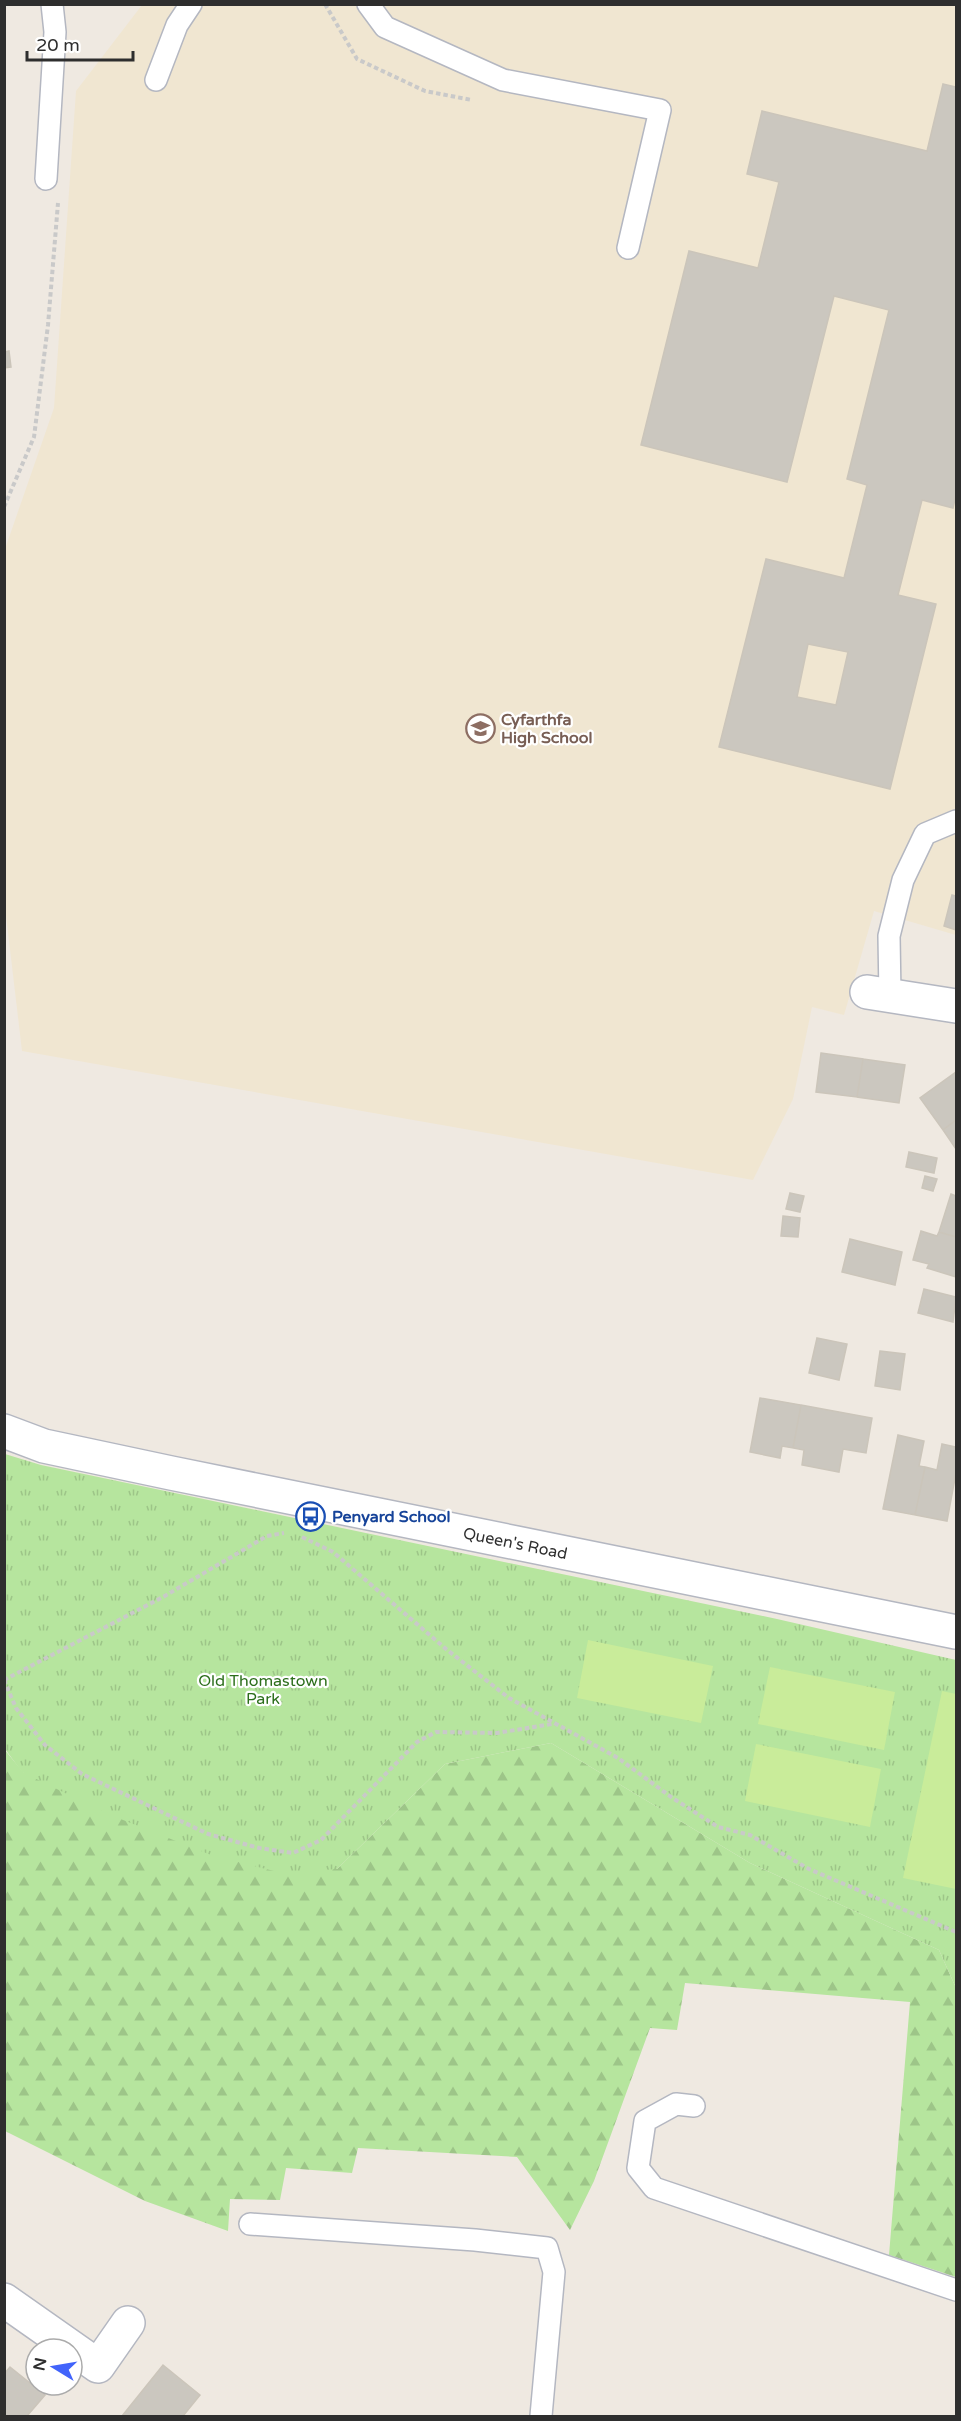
<svg xmlns="http://www.w3.org/2000/svg" width="961" height="2421" font-family="'Varela Round',sans-serif">
<style>
.education{fill:#f0e6d1}
.forest{fill:url(#forest-firs)}
.park{fill:url(#park-tufts)}
.pitch{fill:#c9ec9a}
.building{fill:#cbc7bf;stroke:#cbc5ba;stroke-width:1.5;fill-rule:evenodd}
.lines{fill:none;stroke-linecap:round;stroke-linejoin:round}
.lane-casing{stroke:#b4b7c1;stroke-width:24}
.street-casing{stroke:#b4b7c1;stroke-width:36}
.path{stroke:#c9c9c9;stroke-width:4;stroke-dasharray:4.5 3;stroke-linecap:butt}
.lane{stroke:#fff;stroke-width:21}
.street{stroke:#fff;stroke-width:33}
.labels{text-anchor:middle;stroke-width:4.5;stroke-linejoin:round;paint-order:stroke}
.education-label{font-size:16px;font-weight:bold;fill:#785e54;stroke:#fff;text-anchor:start}
.transit-label{font-size:16px;font-weight:bold;fill:#164399;stroke:#fff;text-anchor:start}
.street-label{font-size:16px;fill:#2e2e2e;stroke:#fff}
.park-label{font-size:16px;fill:#2c6e1b;stroke:#fff}
</style>
<defs>
<pattern id="forest-firs" width="22" height="20" patternUnits="userSpaceOnUse" patternTransform="scale(1.5)"><rect width="22" height="20" fill="#b6e59e"/><path d="M5 1l3.5 6h-7zM16 11l3.5 6h-7z" fill="#9dc588"/></pattern>
<pattern id="park-tufts" width="24" height="20" patternUnits="userSpaceOnUse" patternTransform="scale(1.5)"><rect width="24" height="20" fill="#b6e59e"/><path d="M3 7l-1-3M5 7V3M7 7l1-3M15 17l-1-3M17 17v-4M19 17l1-3" fill="none" stroke="#9dc588"/></pattern>
</defs>
<rect width="100%" height="100%" fill="#efe9e1"/>
<path class="education" d="M 142,5 L 956,5 L 956,935 L 874,911 L 844,1015 L 812,1007 L 793,1099 L 753,1180 L 22,1051 L 5,907 L 5,549 L 54,408 L 76,91 Z"/>
<path class="forest" d="M 551,1743 L 750,1863 L 939,1950 L 956,1988 L 956,2277 L 889,2255 L 910,2002 L 685,1983 L 677,2030 L 650,2028 L 594,2181 L 570,2230 L 517,2157 L 358,2148 L 352,2173 L 286,2168 L 280,2200 L 230,2199 L 228,2231 L 145,2201 L 5,2131 L 4,1749 L 23,1772 L 337,1869 L 445,1764 Z"/>
<path class="park" d="M 5,1454 L 41,1465 L 777,1619 L 956,1660 L 956,1988 L 939,1950 L 750,1863 L 551,1743 L 445,1764 L 337,1869 L 282,1873 L 211,1855 L 108,1814 L 22,1772 L 5,1749 Z"/>
<path class="pitch" d="M 588,1640 L 713,1666 L 701,1723 L 577,1698 Z
M 770,1667 L 895,1692 L 884,1750 L 758,1724 Z
M 942,1691 L 956,1694 L 956,1889 L 903,1878 Z
M 756,1744 L 881,1769 L 870,1827 L 745,1801 Z"/>
<path class="building" d="M 943,84 L 956,87 L 956,495 L 953,508 L 922,500 L 898,595 L 936,604 L 890,789 L 719,747 L 766,559 L 844,578 L 867,485 L 847,479 L 889,310 L 834,296 L 787,482 L 641,445 L 689,251 L 758,268 L 779,182 L 747,174 L 762,111 L 927,151 ZM 808,644 L 848,652 L 836,705 L 797,697 Z
M 9,351 L 11,367 L 4,368 L 4,352 Z
M 952,895 L 956,896 L 956,930 L 944,926 Z
M 821,1053 L 863,1059 L 857,1097 L 816,1092 Z
M 863,1059 L 905,1065 L 899,1103 L 857,1097 Z
M 956,1072 L 956,1120 L 943,1130 L 920,1098 Z
M 956,1120 L 956,1149 L 943,1130 Z
M 909,1152 L 937,1158 L 934,1173 L 906,1167 Z
M 925,1176 L 937,1179 L 933,1191 L 922,1188 Z
M 790,1193 L 804,1196 L 800,1212 L 786,1209 Z
M 951,1194 L 956,1196 L 956,1237 L 939,1232 Z
M 783,1216 L 800,1218 L 798,1237 L 781,1236 Z
M 921,1231 L 937,1236 L 939,1232 L 956,1237 L 956,1277 L 927,1268 L 929,1264 L 913,1260 Z
M 850,1239 L 902,1252 L 895,1285 L 842,1272 Z
M 924,1289 L 956,1297 L 953,1322 L 918,1313 Z
M 817,1338 L 847,1344 L 839,1380 L 809,1373 Z
M 880,1351 L 905,1354 L 900,1390 L 875,1386 Z
M 760,1398 L 801,1405 L 793,1448 L 782,1446 L 780,1458 L 750,1452 Z
M 801,1405 L 872,1418 L 866,1453 L 843,1449 L 839,1472 L 802,1465 L 804,1450 L 793,1448 Z
M 898,1435 L 924,1441 L 919,1466 L 925,1467 L 915,1515 L 883,1509 Z
M 942,1444 L 956,1447 L 956,1473 L 947,1521 L 915,1515 L 925,1467 L 937,1470 Z
M 163,2365 L 200,2395 L 183,2416 L 122,2416 Z
M 10,2367 L 45,2395 L 27,2416 L 4,2416 L 4,2374 Z"/>
<g class="lines">
<defs>
<path id="lane" d="M 368,4 L 385,27 L 503,80 L 660,110 L 628,248
M 156,80 L 177,25 L 191,4
M 46,179 L 55,32 L 52,4
M 890,996 L 889,936 L 903,880 L 925,834 L 956,821
M 694,2106 L 676,2104 L 645,2121 L 638,2168 L 654,2188 L 956,2290
M 250,2224 L 475,2240 L 547,2248 L 554,2272 L 541,2416"/>
<g id="street">
<path d="M 867,992 L 956,1006"/>
<path id="s1" d="M 4,1431 L 44,1446 L 171,1473 L 956,1632"/>
<path d="M 4,2300 L 98,2366 L 128,2323"/>
</g>
</defs>
<use href="#lane" class="lane-casing"/>
<use href="#street" class="street-casing"/>
<path class="path" d="M 325,4 L 357,59 L 425,91 L 472,100
M 4,507 L 34,437 L 48,325 L 58,203
M 302,1537 L 333,1552 L 446,1649 L 509,1698 L 618,1758 L 671,1797 L 718,1827 L 750,1835 L 809,1869 L 956,1932
M 4,1680 L 16,1708 L 45,1745 L 82,1774 L 208,1834 L 259,1848 L 293,1853 L 321,1840 L 417,1742 L 436,1732 L 497,1733 L 552,1724
M 4,1680 L 163,1597 L 267,1536 L 284,1533"/>
<use href="#lane" class="lane"/>
<use href="#street" class="street"/>
</g>
<defs>
<symbol id="school-ring" viewBox="-11 -11 22 22"><circle r="9.5" fill="#fff" stroke="#8d6e63" stroke-width="1.5"/><path d="M0-5L7-2L0 1L-7-2ZM-4 1L0 2.5L4 1V4Q0 6-4 4Z" fill="#8d6e63"/></symbol>
<symbol id="bus-ring" viewBox="-11 -11 22 22"><circle r="9.5" fill="#fff" stroke="#1a4fb4" stroke-width="1.5"/><path d="M-5-6H5V4H4V6H2V4H-2V6H-4V4H-5ZM-3.5-4V0h7V-4ZM-3.5 1.2v1.5H-2V1.2ZM2 1.2v1.5H3.5V1.2Z" fill="#1a4fb4"/></symbol>
</defs>
<g fill-rule="evenodd">
<use href="#school-ring" x="464" y="712" width="33" height="33"/>
<use href="#bus-ring" x="294" y="1500" width="33" height="33"/>
</g>
<g class="labels">
<g class="education-label">
<text x="501" y="725">Cyfarthfa<tspan x="501" dy="18">High School</tspan></text>
</g>
<g class="transit-label">
<text x="332" y="1522">Penyard School</text>
</g>
<g class="street-label">
<text dy="6" stroke="none"><textPath href="#s1" startOffset="524">Queen's Road</textPath></text>
</g>
<g class="park-label">
<text x="263" y="1686">Old Thomastown<tspan x="263" dy="18">Park</tspan></text>
</g>
</g>
<rect width="961" height="2421" fill="none" stroke="#2e2e2e" stroke-width="12"/>
<g transform="translate(54 2367) rotate(281)"><circle r="28" fill="#ffffff" stroke="#ababab" stroke-width="1.5"/>
<path d="M0-4.5L10 22L0 15L-10 22Z" fill="#4264fb"/>
<text y="-9" font-size="16" font-weight="bold" text-anchor="middle" fill="#2e2e2e">N</text>
</g>
<path d="M27 51v9h106v-9" fill="none" stroke="#2e2e2e" stroke-width="3"/>
<text x="36" y="51" font-size="18" fill="#2e2e2e" stroke="#ffffff" stroke-width="4.5" paint-order="stroke">20 m</text>
</svg>
